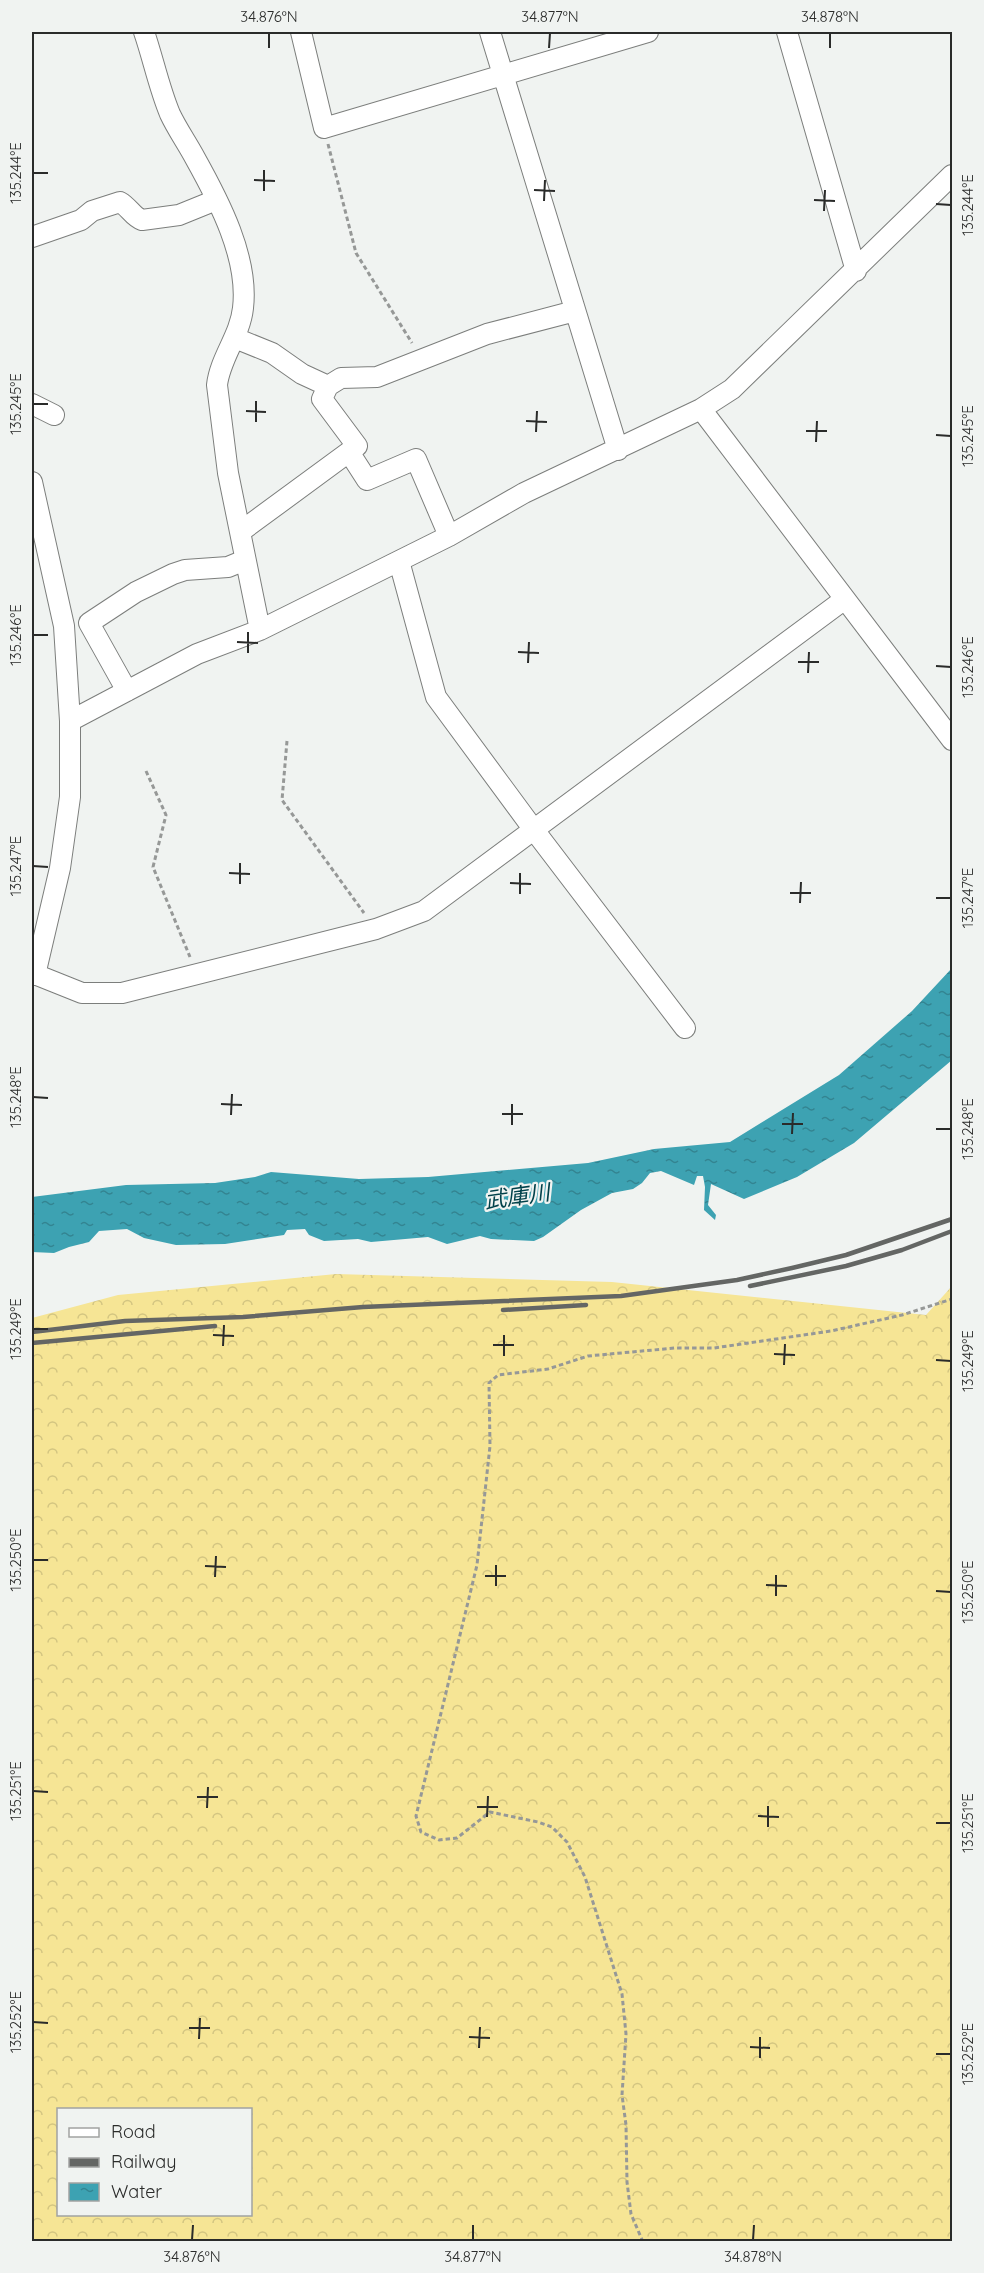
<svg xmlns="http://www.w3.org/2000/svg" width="984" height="2273" font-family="Quicksand,'Noto Sans JP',sans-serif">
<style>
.forest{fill:url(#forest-crowns);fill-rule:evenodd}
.water{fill:url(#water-ripples)}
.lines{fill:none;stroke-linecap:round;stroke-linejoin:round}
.minor-casing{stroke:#7c7e7c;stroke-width:22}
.path{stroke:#969897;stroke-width:3;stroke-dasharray:4.5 3;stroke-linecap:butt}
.minor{stroke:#fff;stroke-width:20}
.rail{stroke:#646664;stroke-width:4.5}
.ticks{fill:none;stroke:#2a2b2a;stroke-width:2}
.labels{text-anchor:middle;stroke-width:4.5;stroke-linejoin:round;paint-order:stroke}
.water-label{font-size:22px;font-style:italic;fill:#01414a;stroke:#f0f3f1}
.neatline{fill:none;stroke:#2a2b2a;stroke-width:2}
.ticks-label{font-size:15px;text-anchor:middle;fill:#2a2b2a}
</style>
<defs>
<pattern id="forest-crowns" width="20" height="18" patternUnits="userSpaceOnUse" patternTransform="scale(1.5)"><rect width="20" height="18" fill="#f6e595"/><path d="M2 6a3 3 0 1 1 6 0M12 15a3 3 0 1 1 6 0" fill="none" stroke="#d3c581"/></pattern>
<pattern id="water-ripples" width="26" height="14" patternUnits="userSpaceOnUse" patternTransform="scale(1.5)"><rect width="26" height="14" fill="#3da2b2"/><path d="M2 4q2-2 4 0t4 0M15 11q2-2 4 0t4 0" fill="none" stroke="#338491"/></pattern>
</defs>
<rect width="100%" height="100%" fill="#f0f3f1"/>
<path class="forest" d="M 336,1274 L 612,1282 L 926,1315 L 952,1286 L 952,2241 L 32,2241 L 32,1318 L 118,1295 ZM 58,2110 L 250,2110 L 250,2214 L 58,2214 Z"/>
<path class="water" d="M 952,968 L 952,1060 L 854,1143 L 797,1177 L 744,1199 L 711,1184 L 708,1205 L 716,1215 L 715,1220 L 704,1210 L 705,1187 L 703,1176 L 697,1176 L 694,1185 L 661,1171 L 650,1173 L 642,1183 L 633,1189 L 612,1193 L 581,1210 L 543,1237 L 534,1241 L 491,1239 L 480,1236 L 447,1244 L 428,1237 L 371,1242 L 358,1239 L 324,1241 L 309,1235 L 305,1229 L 287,1230 L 284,1235 L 225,1244 L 176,1245 L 144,1238 L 127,1229 L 99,1231 L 89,1242 L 69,1247 L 54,1253 L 32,1252 L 32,1197 L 126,1185 L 215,1183 L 255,1177 L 271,1172 L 359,1179 L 428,1177 L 588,1163 L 654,1149 L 730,1142 L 839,1075 L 912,1011 Z"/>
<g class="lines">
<defs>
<path id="minor" d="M 144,32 C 153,58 159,88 170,114 C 177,129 187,143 195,158 C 219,201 249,258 243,308 C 240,336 220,358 217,385 L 228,473 L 260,630
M 301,32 L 324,128 L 648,32
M 490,32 L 618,450
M 787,32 L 856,271
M 32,237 L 81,220 L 92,211 L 120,202 C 129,207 133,217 142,220 L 179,215 L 216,200
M 235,338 L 272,353 L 302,374 L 328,386
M 32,404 L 54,415
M 701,409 L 952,740
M 349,452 L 367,480 L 416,459 L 449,536
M 32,482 L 64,626 L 70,721 L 70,797 L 60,868 L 35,975
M 240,532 L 357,446 L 322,399 L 328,386 L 341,378 L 377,377 L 487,334 L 575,311
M 399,561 L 436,697 L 534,830 L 685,1028
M 127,691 L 89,623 L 136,592 L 173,574 L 185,570 L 228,567 L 245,560
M 70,721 L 197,654 L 260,630 L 449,536 L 524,493 L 701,409 L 732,389 L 952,175
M 32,973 L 82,993 L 122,993 L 376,929 L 424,911 L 845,599"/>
</defs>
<use href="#minor" class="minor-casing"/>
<path class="path" d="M 328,144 L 356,253 L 412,343
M 287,741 L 282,800 L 364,913
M 146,771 L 166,815 L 153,867 L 190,957
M 643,2242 L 631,2214 L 627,2182 L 626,2125 L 622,2095 L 626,2034 L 622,1994 L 585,1877 L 567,1842 L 552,1827 L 538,1822 L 490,1812 L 457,1838 L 439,1840 L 421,1832 L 416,1816 L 477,1565 L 490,1446 L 489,1383 L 498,1375 L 548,1369 L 588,1356 L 675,1348 L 714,1348 L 831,1331 L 902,1315 L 952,1299"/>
<use href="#minor" class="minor"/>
<path class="rail" d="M 750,1286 L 846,1266 L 902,1250 L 952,1231
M 503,1310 L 586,1305
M 32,1332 L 125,1321 L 243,1317 L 363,1307 L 621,1296 L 737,1280 L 792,1268 L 846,1255 L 952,1219
M 32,1343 L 215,1326"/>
</g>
<path class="ticks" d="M 269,48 L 269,33M 549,48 L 550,33M 830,48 L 830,33M 33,173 L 48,173M 254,180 L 275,181M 534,190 L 555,191M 264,191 L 264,170M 814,200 L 835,201M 544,201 L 545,180M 936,204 L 951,205M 824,211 L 825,190M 33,404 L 48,404M 246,411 L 266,412M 526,421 L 547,422M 256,422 L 256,401M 806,431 L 827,431M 536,432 L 537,411M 936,435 L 951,436M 816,442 L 817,421M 33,635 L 48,635M 237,642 L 258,643M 518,652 L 539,653M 248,653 L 248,632M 798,662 L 819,662M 528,663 L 529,642M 936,666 L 951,667M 808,673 L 809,652M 33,866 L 48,867M 229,873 L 250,874M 510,883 L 531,884M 240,884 L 240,863M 790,893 L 811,893M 520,894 L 520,873M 936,898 L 951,898M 800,903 L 801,882M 33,1097 L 48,1098M 221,1104 L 242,1105M 502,1114 L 523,1114M 231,1115 L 232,1094M 782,1124 L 803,1124M 512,1125 L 512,1104M 936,1129 L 951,1129M 792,1134 L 793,1113M 33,1329 L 48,1329M 213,1335 L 234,1336M 493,1345 L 514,1345M 223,1346 L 224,1325M 774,1354 L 795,1355M 504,1356 L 504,1335M 936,1360 L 951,1361M 784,1365 L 785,1344M 33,1560 L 48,1560M 205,1566 L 226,1567M 485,1576 L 506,1576M 215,1577 L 216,1556M 766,1585 L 787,1586M 496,1586 L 496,1565M 936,1591 L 951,1592M 776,1596 L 776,1575M 33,1791 L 48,1792M 197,1797 L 218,1797M 477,1807 L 498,1807M 207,1808 L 208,1787M 758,1816 L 779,1817M 487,1817 L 488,1796M 936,1823 L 951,1823M 768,1827 L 768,1806M 33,2022 L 48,2023M 189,2028 L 210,2028M 469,2037 L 490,2038M 199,2039 L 200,2018M 750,2047 L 770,2048M 479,2048 L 480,2027M 936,2054 L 951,2054M 760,2058 L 760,2037M 192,2240 L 193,2225M 473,2240 L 473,2225M 753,2240 L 754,2225"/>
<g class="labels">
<g class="water-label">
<text transform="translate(517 1196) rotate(-8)" y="8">武庫川</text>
</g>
</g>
<rect width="984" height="2273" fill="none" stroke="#f0f3f1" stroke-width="66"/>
<rect x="57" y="2108" width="195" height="108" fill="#f0f3f1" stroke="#a1a3a1" stroke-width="1.5"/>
<rect x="69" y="2128" width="30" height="9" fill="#ffffff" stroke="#a1a3a1" stroke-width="1.5"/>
<text x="111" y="2138" font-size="18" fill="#2a2b2a">Road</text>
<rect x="69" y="2158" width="30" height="9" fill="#646664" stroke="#a1a3a1" stroke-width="1.5"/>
<text x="111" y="2168" font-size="18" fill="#2a2b2a">Railway</text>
<rect x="69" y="2183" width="30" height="18" fill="url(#water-ripples)" stroke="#a1a3a1" stroke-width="1.5"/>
<text x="111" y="2198" font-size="18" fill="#2a2b2a">Water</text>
<rect x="33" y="33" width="918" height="2207" class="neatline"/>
<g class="ticks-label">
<text x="269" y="22">34.876°N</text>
<text x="550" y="22">34.877°N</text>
<text x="830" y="22">34.878°N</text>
<text transform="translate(16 173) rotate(-90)" y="5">135.244°E</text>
<text transform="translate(968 205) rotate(-90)" y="5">135.244°E</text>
<text transform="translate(16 404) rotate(-90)" y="5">135.245°E</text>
<text transform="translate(968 436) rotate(-90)" y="5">135.245°E</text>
<text transform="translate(16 635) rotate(-90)" y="5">135.246°E</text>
<text transform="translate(968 667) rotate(-90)" y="5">135.246°E</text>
<text transform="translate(16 866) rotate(-90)" y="5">135.247°E</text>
<text transform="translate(968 898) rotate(-90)" y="5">135.247°E</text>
<text transform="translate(16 1097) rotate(-90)" y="5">135.248°E</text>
<text transform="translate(968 1129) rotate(-90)" y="5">135.248°E</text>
<text transform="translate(16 1329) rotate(-90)" y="5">135.249°E</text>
<text transform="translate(968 1361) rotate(-90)" y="5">135.249°E</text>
<text transform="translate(16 1560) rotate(-90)" y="5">135.250°E</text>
<text transform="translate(968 1592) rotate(-90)" y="5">135.250°E</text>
<text transform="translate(16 1791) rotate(-90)" y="5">135.251°E</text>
<text transform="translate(968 1823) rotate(-90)" y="5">135.251°E</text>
<text transform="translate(16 2022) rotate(-90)" y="5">135.252°E</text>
<text transform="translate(968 2054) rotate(-90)" y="5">135.252°E</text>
<text x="192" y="2262">34.876°N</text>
<text x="473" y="2262">34.877°N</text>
<text x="753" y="2262">34.878°N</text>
</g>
</svg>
